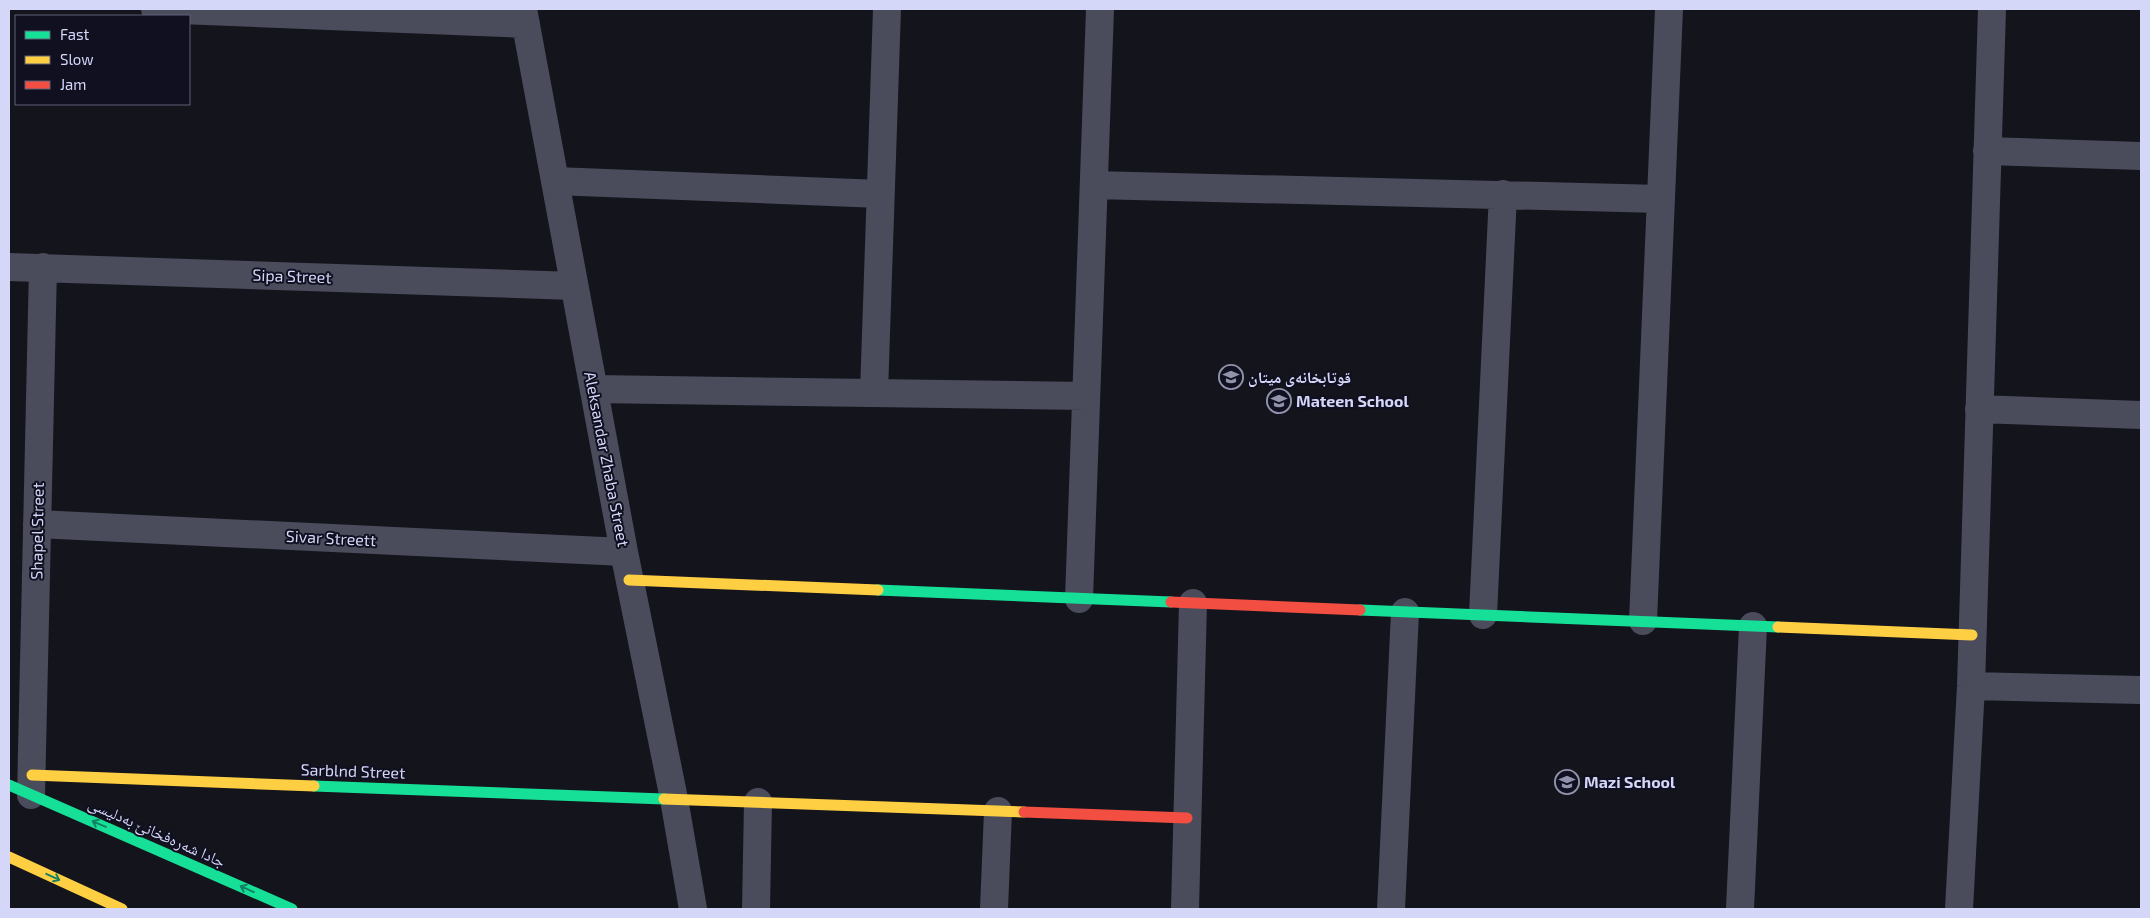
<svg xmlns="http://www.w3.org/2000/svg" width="2150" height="918" font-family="'Exo 2','Noto Naskh Arabic',sans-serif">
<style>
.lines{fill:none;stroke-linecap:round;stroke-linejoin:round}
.street{stroke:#4a4c5c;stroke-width:28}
.fast{stroke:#16e098;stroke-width:11}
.slow{stroke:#ffcf43;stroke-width:11}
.jam{stroke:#f24e42;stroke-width:11}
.oneway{stroke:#138262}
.labels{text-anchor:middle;stroke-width:4;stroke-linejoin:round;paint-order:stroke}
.street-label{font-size:16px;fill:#d5d7f9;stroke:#101020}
.poi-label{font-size:16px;font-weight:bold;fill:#d5d7f9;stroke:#101020;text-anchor:start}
</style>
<rect width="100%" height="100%" fill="#14141c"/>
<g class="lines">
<path class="street" d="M 155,9 L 526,24
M 523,9 L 624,552 L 674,799 L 693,909
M 1987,151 L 2141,156
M 555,181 L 880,194
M 1094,185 L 1661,199
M 9,267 L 574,286
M 594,389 L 1086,396
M 874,393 L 887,9
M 1979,409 L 2141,415
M 37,524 L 624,552
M 1079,599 L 1100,9
M 1483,615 L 1503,194
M 1643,621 L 1669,9
M 1971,686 L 2141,690
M 31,795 L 43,267
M 756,909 L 758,802
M 994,909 L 998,811
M 1185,909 L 1193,603
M 1391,909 L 1405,612
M 1740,909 L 1753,626
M 1959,909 L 1971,686 L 1992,9"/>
<path class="fast" d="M 878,590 L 1171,602
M 1360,610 L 1778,627
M 9,785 L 292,909
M 314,786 L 664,799"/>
<path class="slow" d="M 629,580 L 878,590
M 1778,627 L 1972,635
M 32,775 L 314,786
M 664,799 L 1024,812
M 9,857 L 122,909"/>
<path class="jam" d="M 1171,602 L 1360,610
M 1024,812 L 1187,818"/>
</g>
<defs><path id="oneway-shaft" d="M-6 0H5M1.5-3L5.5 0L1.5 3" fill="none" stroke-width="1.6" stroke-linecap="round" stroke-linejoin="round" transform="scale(1.25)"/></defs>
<g class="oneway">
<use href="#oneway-shaft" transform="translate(99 824) rotate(-157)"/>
<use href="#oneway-shaft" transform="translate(53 877) rotate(25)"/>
<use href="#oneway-shaft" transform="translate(247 889) rotate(-156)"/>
</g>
<defs>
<symbol id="school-ring" viewBox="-11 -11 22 22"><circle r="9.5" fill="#101020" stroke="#9193ac" stroke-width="1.5"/><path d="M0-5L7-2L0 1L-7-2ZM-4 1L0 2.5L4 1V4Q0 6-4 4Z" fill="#9193ac"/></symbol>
</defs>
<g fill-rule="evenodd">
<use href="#school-ring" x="1217" y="363" width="28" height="28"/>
<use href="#school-ring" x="1265" y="387" width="28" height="28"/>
<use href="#school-ring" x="1553" y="768" width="28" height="28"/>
</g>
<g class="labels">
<g class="street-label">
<text transform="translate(292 276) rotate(2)" y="6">Sipa Street</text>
<text transform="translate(607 459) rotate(79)" y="6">Aleksandar Zhaba Street</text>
<text transform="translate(37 531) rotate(-89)" y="6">Shapel Street</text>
<text transform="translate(331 538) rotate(3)" y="6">Sivar Streett</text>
<text transform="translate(353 771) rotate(2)" y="6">Sarblnd Street</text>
<text transform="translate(157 832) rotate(24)" y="6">جادا شەرەفخانێ بەدلیسی</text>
</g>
<g class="poi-label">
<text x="1248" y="383">قوتابخانەی میتان</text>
<text x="1296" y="407">Mateen School</text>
<text x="1584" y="788">Mazi School</text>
</g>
</g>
<rect width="2150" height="918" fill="none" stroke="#d5d7f9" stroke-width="20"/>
<rect x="15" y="15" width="175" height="90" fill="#101020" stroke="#5f6077"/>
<rect x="25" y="31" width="25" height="8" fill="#16e098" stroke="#5f6077"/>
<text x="60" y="40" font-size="15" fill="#d5d7f9">Fast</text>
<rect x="25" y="56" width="25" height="8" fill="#ffcf43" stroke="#5f6077"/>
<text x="60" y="65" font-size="15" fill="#d5d7f9">Slow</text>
<rect x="25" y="81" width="25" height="8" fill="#f24e42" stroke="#5f6077"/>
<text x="60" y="90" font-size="15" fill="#d5d7f9">Jam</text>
</svg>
